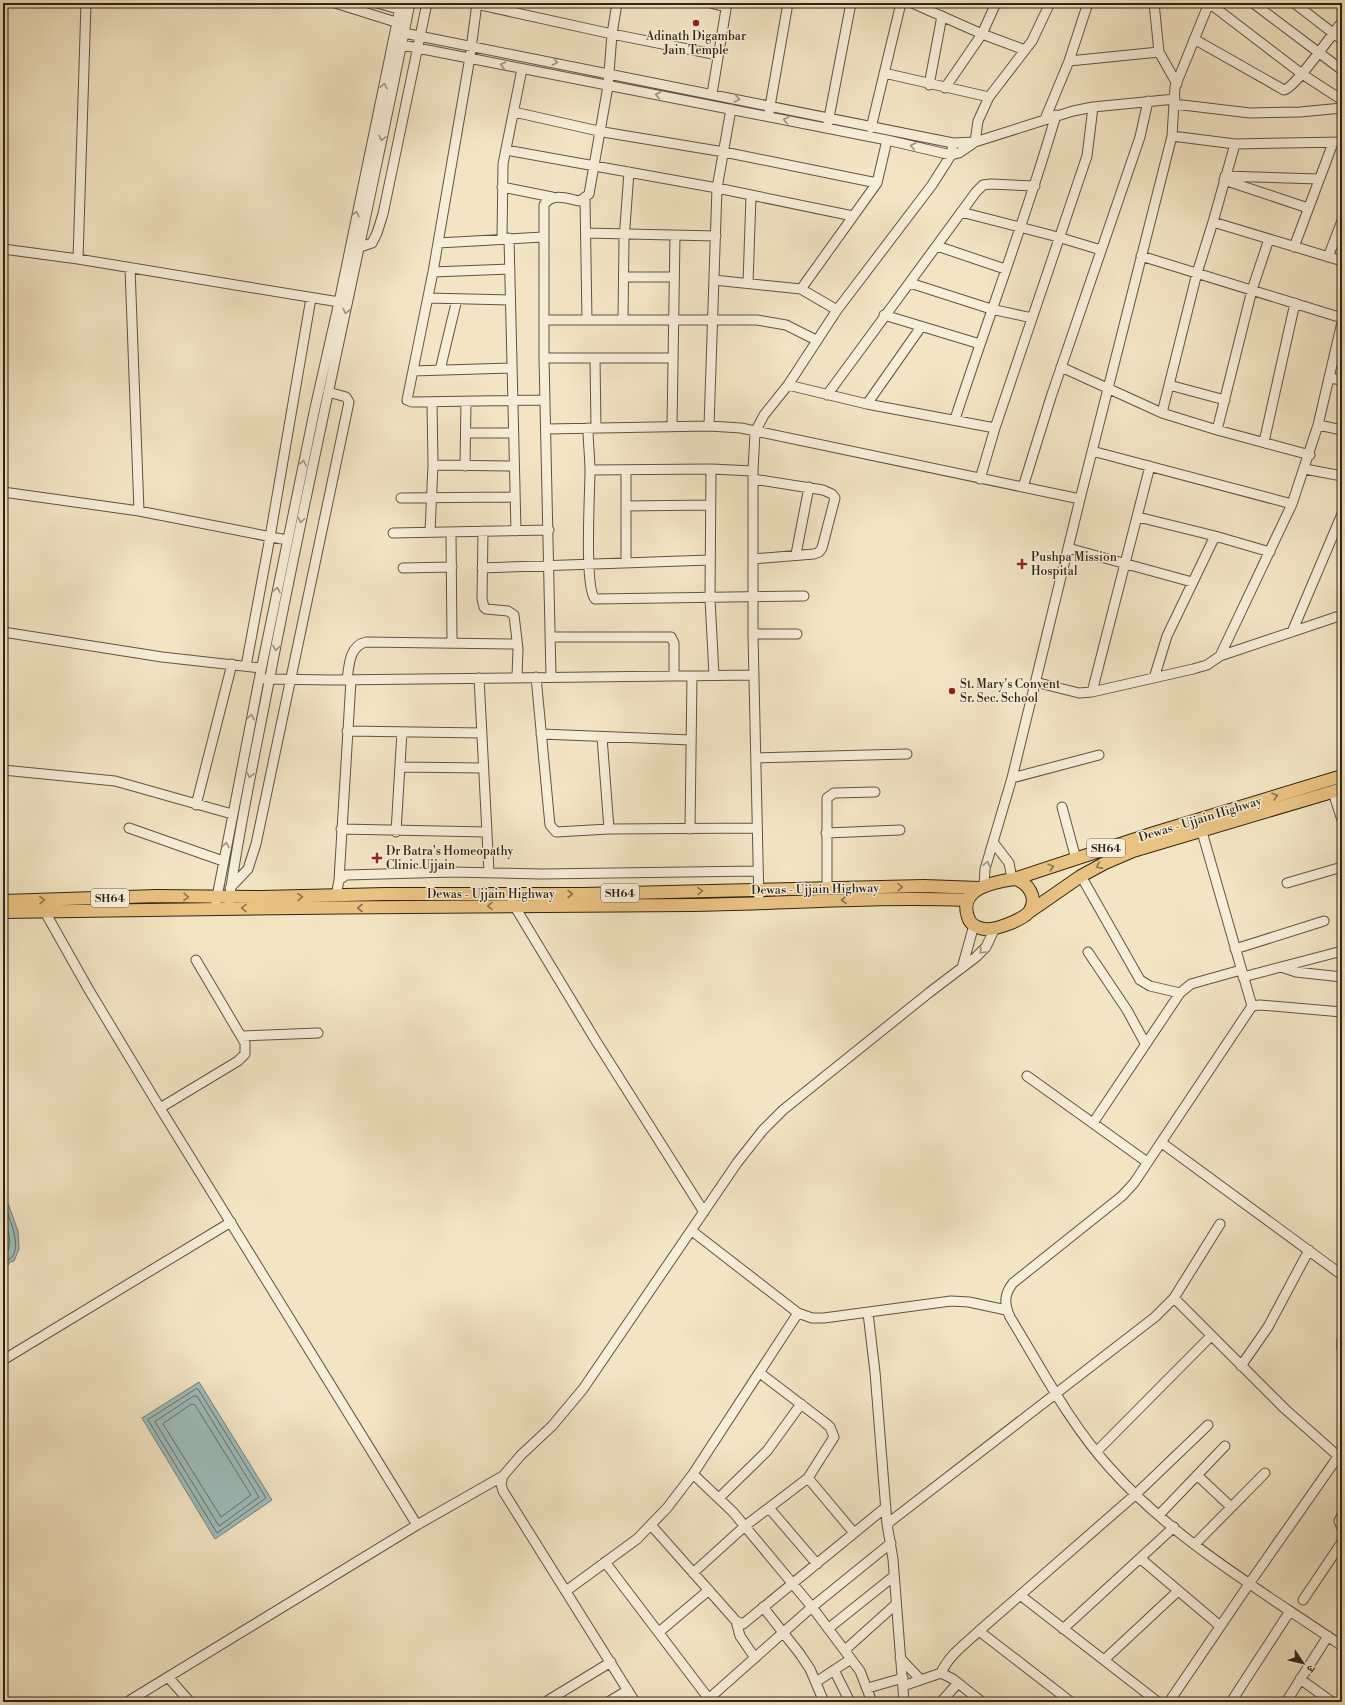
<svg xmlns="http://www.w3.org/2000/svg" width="1345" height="1705" font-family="'Libre Bodoni','Noto Serif Devanagari',serif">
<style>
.water{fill:#9ebdbc;stroke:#728079}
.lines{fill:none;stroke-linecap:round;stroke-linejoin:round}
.shore{stroke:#667068;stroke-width:1}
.minor-casing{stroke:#605441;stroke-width:11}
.major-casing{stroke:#2f2415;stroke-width:14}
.minor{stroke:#f7eed9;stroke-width:9}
.major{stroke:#eac282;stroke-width:12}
.oneway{stroke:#9d9381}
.oneway2{stroke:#8c734c}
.poi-dot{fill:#8f2418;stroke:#f7eed9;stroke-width:1.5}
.labels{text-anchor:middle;stroke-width:3;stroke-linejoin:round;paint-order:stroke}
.shield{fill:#f7eed9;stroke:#6b6150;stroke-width:1}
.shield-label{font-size:11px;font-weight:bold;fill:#2f2415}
.poi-label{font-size:12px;fill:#2f2415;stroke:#f7eed9;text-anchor:start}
.street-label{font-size:12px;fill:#2f2415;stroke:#f7eed9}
</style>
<rect width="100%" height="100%" fill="#f3e5c4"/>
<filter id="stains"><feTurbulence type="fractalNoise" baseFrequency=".005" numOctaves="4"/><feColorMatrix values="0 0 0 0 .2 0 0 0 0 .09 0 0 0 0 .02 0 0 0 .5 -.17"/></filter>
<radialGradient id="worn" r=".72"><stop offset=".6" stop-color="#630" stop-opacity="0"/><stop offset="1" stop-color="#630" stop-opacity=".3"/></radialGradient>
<path class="water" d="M 3,1190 L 18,1231 L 19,1249 L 14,1261 L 10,1262 L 3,1273 Z
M 199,1382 L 272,1500 L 215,1539 L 142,1418 Z"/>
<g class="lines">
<path class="shore" d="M 3,1202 C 8,1215 22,1244 12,1257 C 9,1260 6,1262 3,1266
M 3,1216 C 8,1230 15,1246 3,1257
M 196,1389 L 198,1389 L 266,1498 L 217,1533 L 148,1420 Z
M 194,1396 L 197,1396 L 259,1497 L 219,1526 L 155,1422 Z
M 192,1404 L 195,1405 L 251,1495 L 221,1517 L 163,1424 Z"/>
<defs>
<path id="minor" d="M 335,3 L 402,24
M 377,3 L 405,11
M 477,3 L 470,57 L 433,272 L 407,400 L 412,402 L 545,400
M 710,3 L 726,7
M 912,3 L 982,34 L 1025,50
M 1154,3 L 1159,52 L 1177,84
M 1209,3 L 1302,74 L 1342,100
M 1253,3 L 1342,70
M 1294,3 L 1342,40
M 476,4 L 612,34 L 718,55
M 399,32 L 953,143 L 975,142 L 1073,111 L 1093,107 L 1175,99
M 1194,39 L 1284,90 C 1296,87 1331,35 1342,22
M 397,44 L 887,140 L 951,155 L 959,153 L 975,142 L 978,121 L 989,97 L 1032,41 L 1050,3
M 1069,61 L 1159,52
M 884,73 L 989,97
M 929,85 L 942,16
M 945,88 L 982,34 L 996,3
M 712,94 L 727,3
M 1174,104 L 1250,113 L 1300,112 L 1342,108
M 514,112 L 603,132 L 724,152 L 877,183 L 801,289 L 837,310
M 769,112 L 788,3
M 1045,119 L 1069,61 L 1088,3
M 828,123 L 851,3
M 871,128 L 901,3
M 1172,136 L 1235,144 L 1342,142
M 506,150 L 717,188 L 853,216
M 1225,176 L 1319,179
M 1224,180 L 1308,208
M 877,183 L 887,140
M 502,187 L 552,197
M 585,199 L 587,320
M 961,212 L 1058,237 L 1101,250
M 1213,222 L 1235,144
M 586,233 L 716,236
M 509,238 L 516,531
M 502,239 L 503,164 L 522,69
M 1269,239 L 1252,290 L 1217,430 L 1310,455
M 438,243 L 543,237
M 355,245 L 363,246 L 372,243 L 377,233 L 383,214 L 427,3
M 937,246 L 1005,269
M 1294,247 L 1333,143
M 3,249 L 78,259 L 339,302
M 1141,256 L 1342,318
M 1328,257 L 1342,221
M 78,259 L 86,3
M 130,268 L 139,511
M 433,272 L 510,269
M 624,277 L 674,277
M 714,280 L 801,289
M 748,283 L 751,196
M 910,283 L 991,309 L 1032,318
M 428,298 L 510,300
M 884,315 L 980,344
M 544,320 L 757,320 L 786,325 L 816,340
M 623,320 L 624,240 L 629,172
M 544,358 L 673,358
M 595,358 L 596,428
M 1061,367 L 1162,413
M 440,370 L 457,299
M 413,371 L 511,368
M 1329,378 L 1342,380
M 788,385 L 867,404 L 995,428 L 1087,156 L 1093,107
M 1169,385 L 1225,400
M 827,395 L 976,192 L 983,185 L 991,184 L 1035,186
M 867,404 L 921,327
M 955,419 C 988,318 1026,218 1056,115
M 1318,425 L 1342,430
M 672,426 L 675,236
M 709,426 L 717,188 L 731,109
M 588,428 C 588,443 590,457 590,471 C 590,493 584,587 595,599 L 804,596
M 547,429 L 709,426 L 741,428 L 1080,499
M 1217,430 L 1162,413 L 1197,273 L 1213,222 L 1342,261
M 466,433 L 513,433
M 1264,442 L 1295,303
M 433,465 L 514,466
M 465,466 L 466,402
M 711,469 L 710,599 L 714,675
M 1305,469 L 1342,476
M 590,470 L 711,469 L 753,471
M 626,470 L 626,563
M 753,479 L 823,490 L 832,494 L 835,498 L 822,548 L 819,552 L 814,554 L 753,559
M 980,479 L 995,428
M 1023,487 L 1051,397 L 1140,137 L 1148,101
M 3,492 L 139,511 L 287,540
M 401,498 L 515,497
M 1292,504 L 1318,425 L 1342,322
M 626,506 L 710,505
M 1138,517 L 1215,536 L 1270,552
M 483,531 L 482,599 L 484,607 L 486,609 L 508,611 L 514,615 L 518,649 L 517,677
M 430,532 L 433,465 L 432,402
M 451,532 L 452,643
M 393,533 L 549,530
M 1068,548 L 1192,582
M 796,554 L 809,487
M 403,568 L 452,567
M 482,568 L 710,560
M 3,632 L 162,657 L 261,668
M 1292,632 L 1342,514
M 753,634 L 797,634
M 551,637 L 671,637 L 674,643 L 674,676
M 1220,656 L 1342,615
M 246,666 L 270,537 L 311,298
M 536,677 L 549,815 L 550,825 L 556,832 L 609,829 L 757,828
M 551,677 L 544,358 L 544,205 C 552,192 568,199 580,201 L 589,194 L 608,86 L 612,34 L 617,3
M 479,678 L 489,872
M 1154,678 L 1167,636 L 1215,536
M 265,679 L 332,680 L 754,675
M 347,680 C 349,666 349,646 366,642 L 517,644
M 1035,682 L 1079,693 L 1092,692 L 1193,669 L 1207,665 L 1220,656 L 1292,504 L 1092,451
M 1092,692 L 1150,466
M 347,731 L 482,733
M 541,734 L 691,740
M 602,737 L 609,829
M 756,758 L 907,754
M 400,767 L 483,768
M 3,770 L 115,781 L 232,814
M 1012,778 L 1099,755
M 1333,792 L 1342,820
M 196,805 L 232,664
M 1062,807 L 1076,859
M 1200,825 L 1252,1006
M 129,828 L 223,861
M 341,829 L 487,832
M 690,829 L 692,676
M 396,832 L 402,732
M 826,833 L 900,830
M 993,842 L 1009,863 L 1012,879
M 1081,876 L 1140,980 L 1150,986 L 1180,993
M 339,880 L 351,680
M 1287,883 L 1342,867
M 984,886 L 985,869 L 1012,778 L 1080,499 L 1172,136 L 1175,87 L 1209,3
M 230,888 L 248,869 L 256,844 L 349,402 L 346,397 L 328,392
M 827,889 L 827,798 L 834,793 L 875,792
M 336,896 L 339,880 L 346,875 L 453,872 L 542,874 L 758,871
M 229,901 C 240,820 258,741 273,661 C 316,441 366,223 410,3
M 216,902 L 259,680 L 315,408 L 339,302 L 401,3
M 512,902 L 596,1041 L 704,1212
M 759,903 L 753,634 L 753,471 L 755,432 L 764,415 L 788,385 L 837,310 L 932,185 L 951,155 L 953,143
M 45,912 L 89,990 L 160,1108 L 417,1525
M 1235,949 L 1324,921
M 1088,952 L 1127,1010 L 1145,1043
M 1281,967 L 1296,972 L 1342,977
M 962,968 L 974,925
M 1243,977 L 1342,951
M 1342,1012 L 1260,1005 L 1252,1006 L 1134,1183 L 1122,1196 L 1013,1283 C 1004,1294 1004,1304 1010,1317 C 1041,1368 1070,1424 1110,1468 C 1175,1541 1262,1591 1342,1646
M 241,1036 L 318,1033
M 1027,1076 L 1147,1162
M 160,1108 L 238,1061 L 245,1054 L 245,1043 L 196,960
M 1093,1123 L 1180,993 L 1191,984 L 1241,970
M 1162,1143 L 1342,1275
M 692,1231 L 798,1313 L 812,1318 L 824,1318 L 951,1301 L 969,1302 L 1006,1310
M 1174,1298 L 1285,1409 L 1338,1456
M 868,1313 L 875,1372 L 887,1524 L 893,1559 L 904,1702
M 1342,1340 L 1342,1349
M 3,1360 L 231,1222
M 1241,1366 L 1268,1327 L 1309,1250
M 1097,1451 L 1211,1336
M 693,1474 L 733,1512 L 812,1607 L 860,1671 L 872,1702
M 1197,1475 L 1231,1507
M 808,1478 L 854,1533
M 719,1498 L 767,1451 L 801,1404
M 769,1508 L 817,1564
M 1159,1515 L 1225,1446
M 1342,1515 L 1339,1521 L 1342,1528
M 887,1524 L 1155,1317 L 1174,1298 L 1220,1224
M 651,1525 L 736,1621 L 743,1624 L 886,1507
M 1195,1544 L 1265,1473
M 1141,1559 L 1220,1626
M 605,1562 L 709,1699
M 693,1573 L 745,1526 L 808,1478 L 834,1437 L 830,1427 L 823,1421 L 760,1373
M 566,1591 L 637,1539 L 667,1508 L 693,1474 L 798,1313
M 1020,1595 L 1158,1702
M 1303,1600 L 1342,1542
M 763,1607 L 800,1654 L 810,1669 L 824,1702
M 736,1621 L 740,1636 L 755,1658
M 829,1628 L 894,1576
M 1063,1629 L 1174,1527
M 659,1632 L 709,1590
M 845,1650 L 895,1605
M 900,1658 L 921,1680
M 1104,1660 L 1178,1591
M 834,1670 L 850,1702
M 941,1673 L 953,1679 L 982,1702
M 168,1677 L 190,1702
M 1300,1679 L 1332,1702
M 816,1682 L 851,1659
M 903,1686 L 941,1673 C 949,1655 965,1644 979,1631
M 868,1688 L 903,1678
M 547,1701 L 611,1662
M 127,1702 L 417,1525 L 503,1476
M 608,1702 L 628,1690
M 635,1702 L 503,1491 L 501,1484 L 503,1476 L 521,1455 L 552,1426 L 583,1389 L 737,1163 L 763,1130 L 783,1110 L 930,992 L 976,957 L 986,947 L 995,928
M 705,1702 L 812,1607 L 891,1543
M 941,1702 L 958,1683
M 1071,1702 L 979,1631 L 1136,1494 L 1208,1425
M 1169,1702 L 1249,1584 L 1342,1451
M 1231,1702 L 1290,1611
M 1286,1702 L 1328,1636"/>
<path id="major" d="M 1014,879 L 1154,833 L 1342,776
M 1014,879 C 1028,882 1039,898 1029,912 C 1022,920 994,931 984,929 C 977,928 970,924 968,917 C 958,888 994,882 1014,879 Z
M 3,901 L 157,896 L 261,897 L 386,894 L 583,894 L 924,886 L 979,888
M 3,912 C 232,908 462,906 691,905 C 783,904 875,896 967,900
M 1029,912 L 1081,876 L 1105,863 L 1133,851 L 1342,789"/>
</defs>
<use href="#minor" class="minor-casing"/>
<use href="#major" class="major-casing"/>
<use href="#minor" class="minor"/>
<use href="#major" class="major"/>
</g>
<defs><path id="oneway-chevron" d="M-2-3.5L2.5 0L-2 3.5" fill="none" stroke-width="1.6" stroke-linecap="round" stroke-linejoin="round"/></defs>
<g class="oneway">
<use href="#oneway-chevron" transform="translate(555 62) rotate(11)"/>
<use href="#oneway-chevron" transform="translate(503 65) rotate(-168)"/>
<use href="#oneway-chevron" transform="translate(384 86) rotate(-78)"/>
<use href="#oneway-chevron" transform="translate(658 95) rotate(-169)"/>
<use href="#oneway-chevron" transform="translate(737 99) rotate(12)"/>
<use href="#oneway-chevron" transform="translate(786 120) rotate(-169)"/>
<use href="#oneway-chevron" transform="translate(382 138) rotate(102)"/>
<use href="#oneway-chevron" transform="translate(913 146) rotate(-167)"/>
<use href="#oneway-chevron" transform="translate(356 214) rotate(-78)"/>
<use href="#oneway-chevron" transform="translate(346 311) rotate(103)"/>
<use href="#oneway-chevron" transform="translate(303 463) rotate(-78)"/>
<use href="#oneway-chevron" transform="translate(301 520) rotate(101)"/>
<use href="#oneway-chevron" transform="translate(277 590) rotate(-78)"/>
<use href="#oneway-chevron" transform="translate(276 648) rotate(101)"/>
<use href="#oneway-chevron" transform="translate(251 717) rotate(-79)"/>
<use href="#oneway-chevron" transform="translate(250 775) rotate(102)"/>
<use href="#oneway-chevron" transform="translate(226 845) rotate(-79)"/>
<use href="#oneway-chevron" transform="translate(987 864) rotate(-75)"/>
<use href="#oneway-chevron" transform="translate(982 951) rotate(133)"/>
</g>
<g class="oneway2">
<use href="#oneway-chevron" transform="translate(1275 796) rotate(-17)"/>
<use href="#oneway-chevron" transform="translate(1099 866) rotate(152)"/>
<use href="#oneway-chevron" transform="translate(1051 867) rotate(-18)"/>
<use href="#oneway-chevron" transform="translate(900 887) rotate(-3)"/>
<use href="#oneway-chevron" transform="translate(700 891) rotate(-1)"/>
<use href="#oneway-chevron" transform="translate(570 894)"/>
<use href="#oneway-chevron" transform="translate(186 897) rotate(1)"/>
<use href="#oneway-chevron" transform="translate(300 897) rotate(-2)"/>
<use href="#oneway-chevron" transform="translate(42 900) rotate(-2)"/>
<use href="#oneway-chevron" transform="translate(844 900) rotate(178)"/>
<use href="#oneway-chevron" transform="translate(490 906) rotate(179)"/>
<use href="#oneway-chevron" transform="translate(244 908) rotate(-179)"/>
<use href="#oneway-chevron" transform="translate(360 908) rotate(-180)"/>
</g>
<g class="poi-dot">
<circle cx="696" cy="23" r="4"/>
<path d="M1020 558h4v4h4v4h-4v4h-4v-4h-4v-4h4z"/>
<circle cx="952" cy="691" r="4"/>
<path d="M375 852h4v4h4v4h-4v4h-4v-4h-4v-4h4z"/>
</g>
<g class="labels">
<g class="shield">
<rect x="1087" y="839" width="38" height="18" rx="3"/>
<rect x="601" y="884" width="38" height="18" rx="3"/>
<rect x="91" y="889" width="38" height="18" rx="3"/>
</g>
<g class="shield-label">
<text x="1106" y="852">SH64</text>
<text x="620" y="897">SH64</text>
<text x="110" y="902">SH64</text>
</g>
<g class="poi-label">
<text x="696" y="40" text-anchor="middle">Adinath Digambar<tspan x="696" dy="14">Jain Temple</tspan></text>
<text x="1031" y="561">Pushpa Mission<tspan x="1031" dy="14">Hospital</tspan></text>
<text x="960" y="688">St. Mary's Convent<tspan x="960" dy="14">Sr. Sec. School</tspan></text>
<text x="386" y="855">Dr Batra's Homeopathy<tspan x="386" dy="14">Clinic Ujjain</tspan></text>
</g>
<g class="street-label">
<text transform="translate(1200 819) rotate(-17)" y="4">Dewas - Ujjain Highway</text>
<text transform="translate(815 889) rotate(-1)" y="4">Dewas - Ujjain Highway</text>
<text x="491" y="898">Dewas - Ujjain Highway</text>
</g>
</g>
<rect width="1345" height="1705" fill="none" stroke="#f3e5c4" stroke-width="16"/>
<rect x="4" y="4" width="1337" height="1697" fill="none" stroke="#2f2415" stroke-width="2"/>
<rect x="8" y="8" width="1329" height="1689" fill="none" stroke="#2f2415"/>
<g transform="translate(1303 1663) rotate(125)" stroke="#f7eed9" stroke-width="3" paint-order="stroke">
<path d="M0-3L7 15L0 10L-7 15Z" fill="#2f2415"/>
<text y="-6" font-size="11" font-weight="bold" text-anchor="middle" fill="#2f2415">उ</text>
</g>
<rect width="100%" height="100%" filter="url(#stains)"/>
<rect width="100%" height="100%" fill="url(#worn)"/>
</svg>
